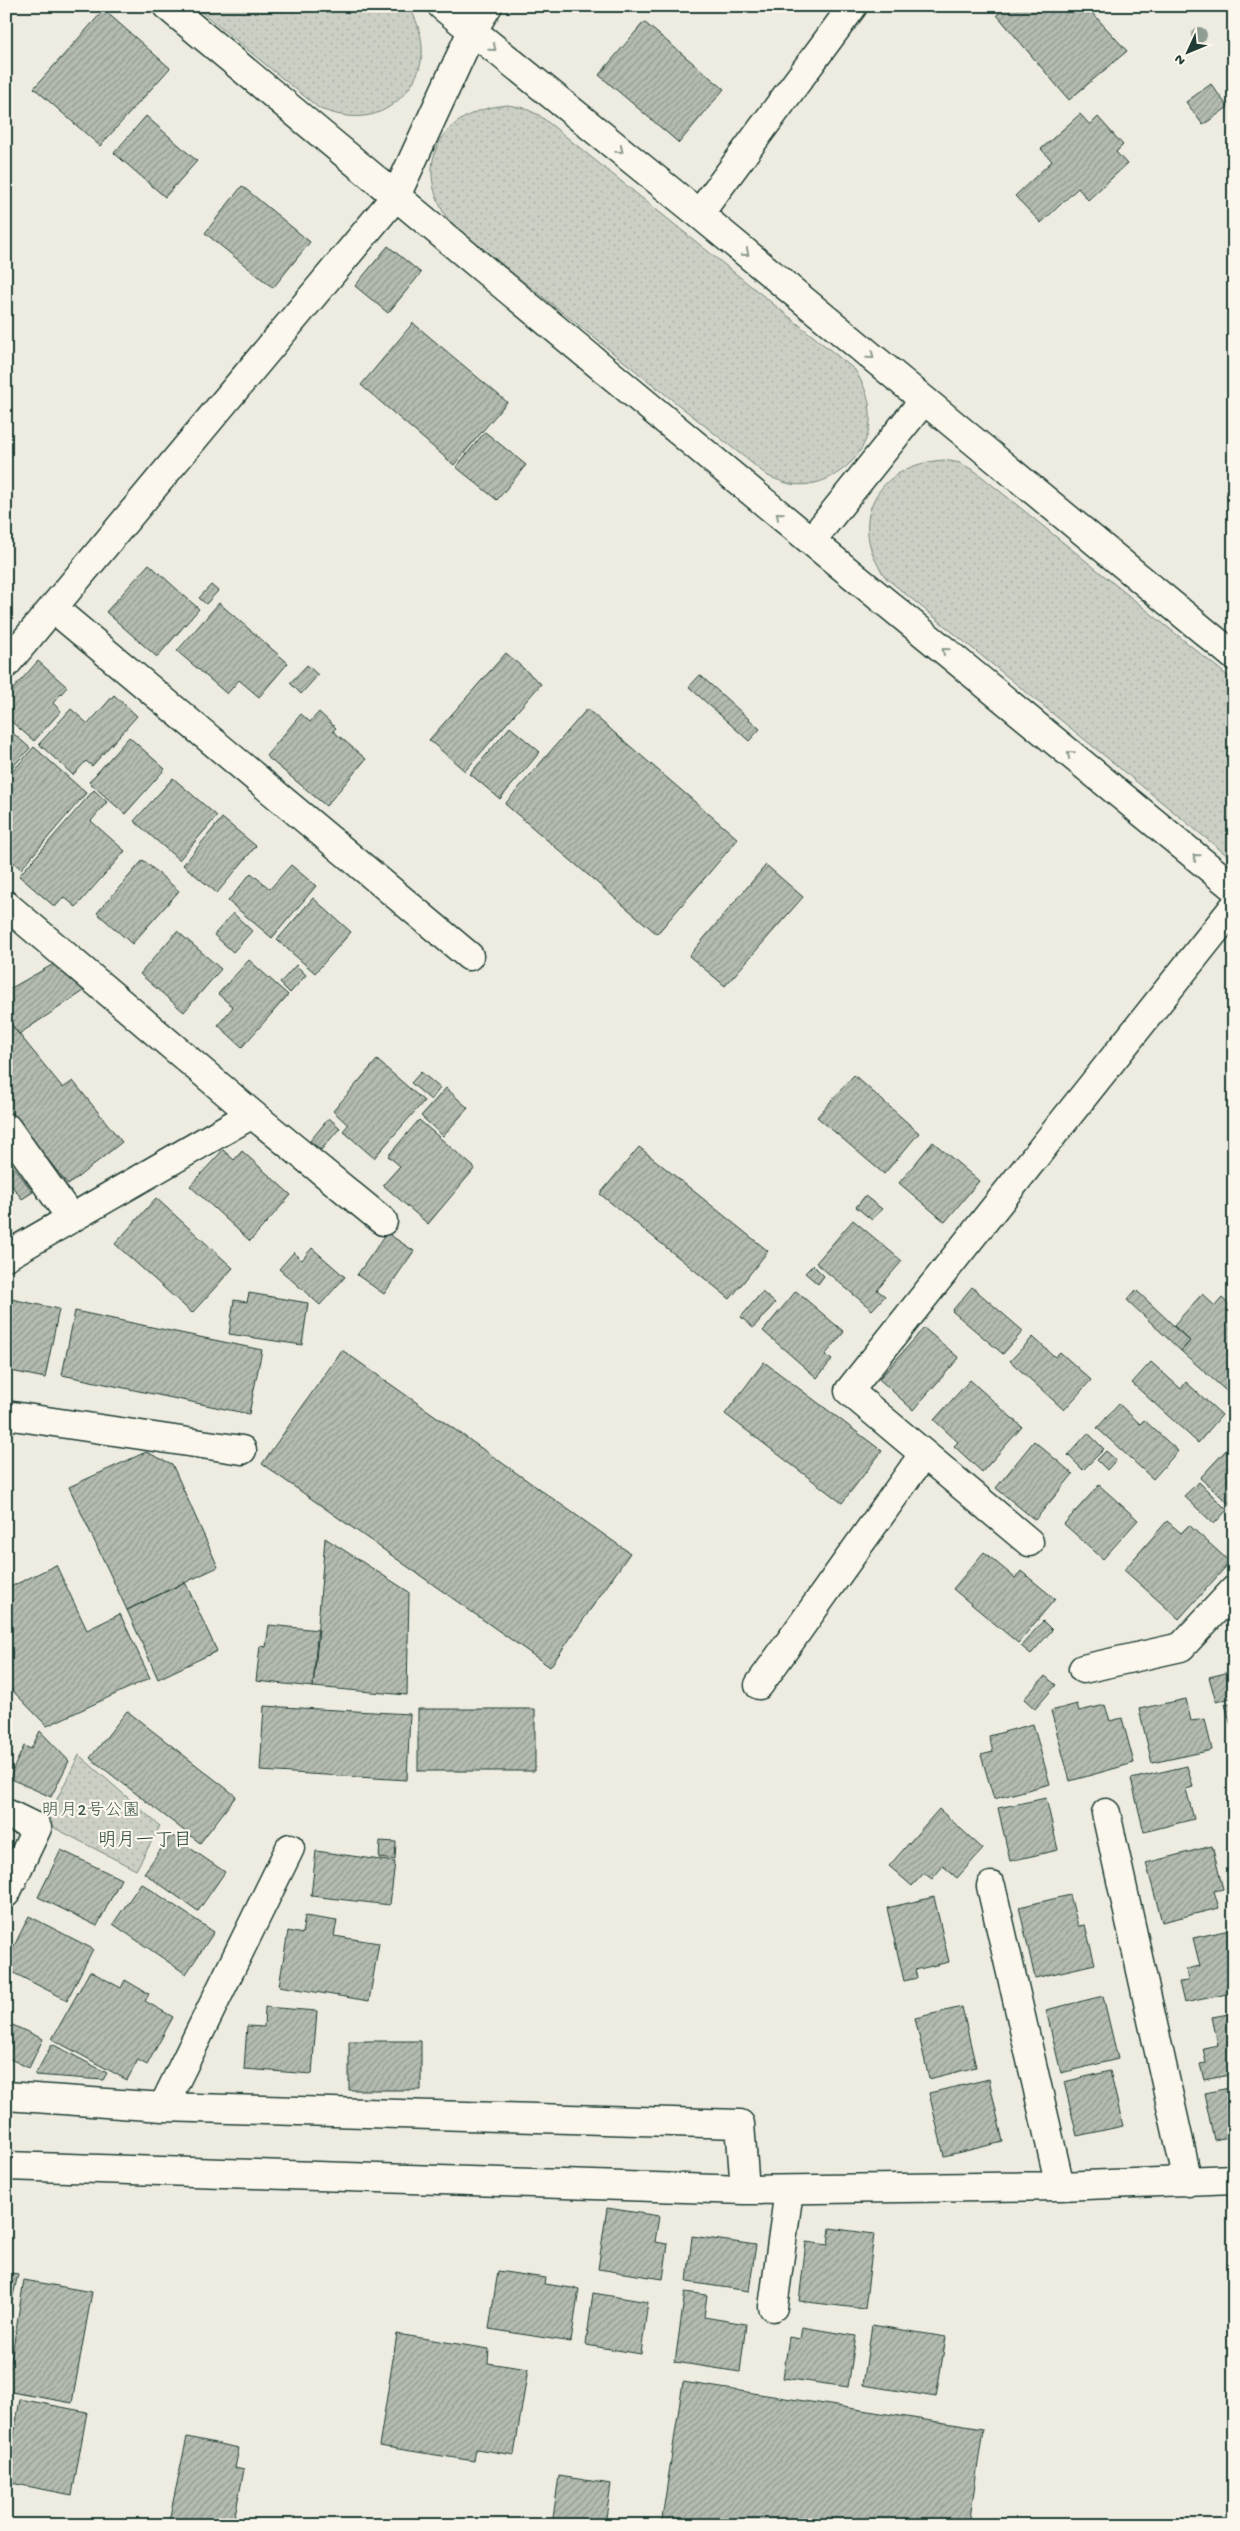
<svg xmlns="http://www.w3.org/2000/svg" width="1240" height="2531" font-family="'Gochi Hand','Klee One',sans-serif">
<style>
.grass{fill:url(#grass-dots);stroke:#75867c}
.building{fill:url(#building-hatch);stroke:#1f3d34}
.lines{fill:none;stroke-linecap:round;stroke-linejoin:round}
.minor-casing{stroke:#1f3d34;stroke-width:31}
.minor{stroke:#fbf7ec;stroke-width:28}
.tree{fill:#8f9c92}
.oneway{stroke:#8d9a90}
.labels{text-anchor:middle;stroke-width:4.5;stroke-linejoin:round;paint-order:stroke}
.park-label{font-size:18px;fill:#415a51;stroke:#fbf7ec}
.neighbourhood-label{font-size:19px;fill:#1f3d34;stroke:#fbf7ec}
</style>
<defs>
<pattern id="grass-dots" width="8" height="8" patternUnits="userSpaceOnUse" patternTransform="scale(1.25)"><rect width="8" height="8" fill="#cbcfc4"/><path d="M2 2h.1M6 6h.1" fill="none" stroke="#aeb3a9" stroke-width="1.8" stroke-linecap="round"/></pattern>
<pattern id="building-hatch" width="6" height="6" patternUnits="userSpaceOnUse" patternTransform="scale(1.25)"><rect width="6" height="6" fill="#b4bbb0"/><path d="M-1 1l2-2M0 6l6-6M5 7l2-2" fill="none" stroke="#929990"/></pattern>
</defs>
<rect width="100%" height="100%" fill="#eeece1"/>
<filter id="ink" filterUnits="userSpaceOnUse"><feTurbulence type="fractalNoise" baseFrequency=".02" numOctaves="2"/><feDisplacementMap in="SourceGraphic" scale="10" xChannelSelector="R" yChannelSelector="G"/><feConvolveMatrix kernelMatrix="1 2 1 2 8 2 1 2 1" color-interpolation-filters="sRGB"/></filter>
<g filter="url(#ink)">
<path class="grass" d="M 194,6 L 409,6 C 416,19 421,31 422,46 C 425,78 396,113 364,116 C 348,118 335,114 320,109 Z
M 508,105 L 524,108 L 539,115 L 855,370 C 863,384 869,395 870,412 C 874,454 830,491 790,484 C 782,482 775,479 768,476 L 451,224 C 409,166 440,110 508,105 Z
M 944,460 L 960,463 L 975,471 L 1234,681 L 1234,861 L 886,578 C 845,522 876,464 944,460 Z
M 79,1755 L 160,1826 L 136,1870 L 45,1823 Z"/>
<path class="building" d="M 1006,6 L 1086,6 L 1127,51 L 1069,100 L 997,15 Z
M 104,10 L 170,68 L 100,146 L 34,88 Z
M 644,22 L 724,89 L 679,143 L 599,75 Z
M 1211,84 L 1228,107 L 1203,125 L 1186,102 Z
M 1080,114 L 1090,125 L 1098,117 L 1123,145 L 1116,152 L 1127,164 L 1088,200 L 1078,188 L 1041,223 L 1015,196 L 1052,161 L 1041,149 Z
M 146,116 L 197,161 L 165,197 L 114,153 Z
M 242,186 L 310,242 L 273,288 L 205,233 Z
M 388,246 L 421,273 L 388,313 L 355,286 Z
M 413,323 L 507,402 L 454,465 L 361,385 Z
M 485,432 L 526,465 L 497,500 L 456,467 Z
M 149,564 L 199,609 L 157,657 L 106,612 Z
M 211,585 L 218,591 L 206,604 L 199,598 Z
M 219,603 L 288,663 L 259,697 L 239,680 L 227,694 L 177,651 Z
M 506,653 L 541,684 L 465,771 L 429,740 Z
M 38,661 L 67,687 L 53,703 L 61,711 L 34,741 L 6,717 L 6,697 Z
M 307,665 L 318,675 L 301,694 L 290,683 Z
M 700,675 L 760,729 L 749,741 L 689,687 Z
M 114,695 L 137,716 L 92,766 L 86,761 L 73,775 L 39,744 L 71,709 L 88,724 Z
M 587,709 L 738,839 L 657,934 L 505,804 Z
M 319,712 L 336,728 L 333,731 L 366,759 L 326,806 L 266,756 L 301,714 L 310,722 Z
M 6,727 L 30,748 L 6,774 Z
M 510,727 L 540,752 L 500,799 L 470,774 Z
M 129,737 L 165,769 L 125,814 L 89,782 Z
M 34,747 L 86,793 L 21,869 L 6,856 L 6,779 Z
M 173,778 L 217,816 L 179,860 L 134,821 Z
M 94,790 L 107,802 L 91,821 L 125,851 L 76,907 L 64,897 L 55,907 L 19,876 Z
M 222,818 L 256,846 L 217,893 L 183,865 Z
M 143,860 L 179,891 L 132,944 L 97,913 Z
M 291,865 L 316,886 L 272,938 L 228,901 L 251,873 L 270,889 Z
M 766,865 L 803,897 L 725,986 L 689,956 Z
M 313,898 L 351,932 L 315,973 L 277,940 Z
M 233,913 L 252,931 L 233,952 L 214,935 Z
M 177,931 L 221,969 L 184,1012 L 140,974 Z
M 249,960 L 288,995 L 242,1047 L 218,1025 L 233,1007 L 218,994 Z
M 59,961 L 87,989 L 19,1034 L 6,1018 L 6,991 Z
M 296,965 L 306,975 L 290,993 L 280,983 Z
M 6,1018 L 63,1088 L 73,1081 L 122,1142 L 68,1185 L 6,1106 Z
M 377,1060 L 424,1101 L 374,1158 L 343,1131 L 348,1125 L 333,1111 Z
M 421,1072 L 440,1088 L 431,1100 L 411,1083 Z
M 854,1075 L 919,1133 L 884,1174 L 817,1117 Z
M 446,1088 L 468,1108 L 443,1136 L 421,1116 Z
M 329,1118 L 340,1128 L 321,1150 L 310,1141 Z
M 419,1120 L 475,1168 L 428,1224 L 383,1185 L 400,1166 L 388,1156 Z
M 933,1142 L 979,1181 L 945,1222 L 899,1183 Z
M 639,1147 L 768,1251 L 730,1299 L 600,1194 Z
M 223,1150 L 234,1160 L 242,1151 L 291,1195 L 250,1241 L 190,1186 Z
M 12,1164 L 33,1192 L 22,1199 L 6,1178 L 6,1168 Z
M 865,1196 L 882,1209 L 872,1220 L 856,1207 Z
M 156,1198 L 233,1268 L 192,1313 L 115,1244 Z
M 853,1220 L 902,1261 L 877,1290 L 885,1296 L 872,1310 L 816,1263 Z
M 387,1233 L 414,1251 L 384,1294 L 357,1275 Z
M 312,1248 L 345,1277 L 320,1305 L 279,1269 L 294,1252 L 302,1260 Z
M 813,1265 L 824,1276 L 818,1284 L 805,1273 Z
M 972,1287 L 1023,1331 L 1003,1354 L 952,1311 Z
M 1136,1290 L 1190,1341 L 1181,1351 L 1127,1300 Z
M 796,1291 L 844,1332 L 825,1355 L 832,1360 L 817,1378 L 763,1331 Z
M 762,1292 L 775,1303 L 753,1328 L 741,1317 Z
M 249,1293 L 308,1303 L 302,1345 L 229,1334 L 234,1300 L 247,1302 Z
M 1202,1294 L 1215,1306 L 1222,1298 L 1234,1309 L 1233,1397 L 1181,1351 L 1190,1341 L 1173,1326 Z
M 6,1298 L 59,1309 L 45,1378 L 6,1370 Z
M 75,1311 L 262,1350 L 249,1414 L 62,1375 Z
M 924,1328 L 959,1358 L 913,1410 L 879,1379 Z
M 1033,1337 L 1055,1357 L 1060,1352 L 1091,1380 L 1064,1410 L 1010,1361 Z
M 342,1350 L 630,1553 L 550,1667 L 262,1464 Z
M 764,1362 L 882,1451 L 842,1503 L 725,1414 Z
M 1151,1362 L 1181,1389 L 1186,1382 L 1222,1415 L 1198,1443 L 1132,1383 Z
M 970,1380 L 1022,1427 L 982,1472 L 954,1446 L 958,1442 L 934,1420 Z
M 1119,1404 L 1140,1424 L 1144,1420 L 1178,1451 L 1153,1479 L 1097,1428 Z
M 1088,1433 L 1104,1449 L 1083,1470 L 1068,1455 Z
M 1034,1441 L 1073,1474 L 1035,1520 L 996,1488 Z
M 1228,1448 L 1234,1453 L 1234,1508 L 1200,1478 Z
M 1106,1451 L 1116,1460 L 1107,1470 L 1097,1460 Z
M 146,1452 L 172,1464 L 218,1567 L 127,1610 L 69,1487 Z
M 1199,1482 L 1227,1510 L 1214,1524 L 1184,1496 Z
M 1099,1485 L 1138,1520 L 1103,1559 L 1064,1524 Z
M 1167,1521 L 1181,1533 L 1189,1525 L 1230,1562 L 1179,1619 L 1124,1570 Z
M 325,1538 L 409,1592 L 407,1695 L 313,1687 Z
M 984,1552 L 1015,1578 L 1021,1571 L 1055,1599 L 1018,1643 L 953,1589 Z
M 56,1565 L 87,1630 L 120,1614 L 150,1678 L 47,1726 L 6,1684 L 6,1589 Z
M 185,1582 L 217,1651 L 158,1679 L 127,1610 Z
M 1043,1621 L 1052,1630 L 1031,1654 L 1021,1646 Z
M 269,1625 L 319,1630 L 313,1687 L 256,1681 L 260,1646 L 266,1647 Z
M 1234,1671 L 1234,1697 L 1216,1702 L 1209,1677 Z
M 1045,1676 L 1056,1685 L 1035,1709 L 1024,1699 Z
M 1186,1699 L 1191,1721 L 1205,1719 L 1212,1750 L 1152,1763 L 1139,1709 Z
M 1234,1702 L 1234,1737 L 1225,1704 Z
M 1077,1704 L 1079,1711 L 1105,1705 L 1110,1721 L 1122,1718 L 1134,1763 L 1070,1781 L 1051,1711 Z
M 264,1706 L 410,1714 L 407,1780 L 260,1771 Z
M 418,1709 L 535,1709 L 535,1771 L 418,1771 Z
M 127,1711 L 236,1796 L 200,1843 L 90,1758 Z
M 1033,1724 L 1050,1784 L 994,1799 L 981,1755 L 993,1752 L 989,1736 Z
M 40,1731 L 69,1761 L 51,1797 L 9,1778 L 24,1746 L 31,1749 Z
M 1187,1766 L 1193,1787 L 1186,1789 L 1194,1819 L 1144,1832 L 1131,1779 Z
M 1046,1798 L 1058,1850 L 1010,1861 L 998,1808 Z
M 939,1809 L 983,1849 L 957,1878 L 943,1866 L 932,1879 L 924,1873 L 912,1886 L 889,1866 Z
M 171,1835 L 225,1872 L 198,1911 L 144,1873 Z
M 380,1841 L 396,1842 L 395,1860 L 379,1858 Z
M 1212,1846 L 1223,1889 L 1214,1891 L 1219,1908 L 1162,1922 L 1146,1863 Z
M 61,1850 L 121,1879 L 97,1926 L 38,1897 Z
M 316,1851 L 395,1862 L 390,1905 L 311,1896 Z
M 141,1883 L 214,1932 L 186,1974 L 113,1924 Z
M 1070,1895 L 1078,1926 L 1085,1925 L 1095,1964 L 1035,1978 L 1019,1907 Z
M 934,1897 L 949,1962 L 915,1970 L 917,1978 L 904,1981 L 887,1908 Z
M 29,1916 L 93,1949 L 67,2000 L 6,1969 L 6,1962 Z
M 305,1916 L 337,1921 L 334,1936 L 379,1943 L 369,2001 L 279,1986 L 288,1931 L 302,1934 Z
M 1234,1929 L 1234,1984 L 1230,1984 L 1232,1993 L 1184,2003 L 1179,1982 L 1188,1981 L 1186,1969 L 1200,1966 L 1193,1938 Z
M 90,1971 L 121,1988 L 125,1980 L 149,1994 L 145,2001 L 173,2017 L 147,2065 L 138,2060 L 127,2080 L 52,2039 Z
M 1103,1996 L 1118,2059 L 1061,2073 L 1046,2010 Z
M 265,2007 L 317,2011 L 312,2074 L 244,2069 L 247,2026 L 264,2027 Z
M 962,2007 L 976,2067 L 929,2079 L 915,2018 Z
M 1234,2013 L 1234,2074 L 1204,2080 L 1200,2064 L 1206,2063 L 1203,2048 L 1218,2045 L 1212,2017 Z
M 6,2022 L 43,2039 L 29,2068 L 6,2057 Z
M 349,2041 L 421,2041 L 421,2090 L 349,2090 Z
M 52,2044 L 107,2073 L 103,2080 L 35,2075 Z
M 1110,2071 L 1123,2126 L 1077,2136 L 1064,2082 Z
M 989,2079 L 1003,2142 L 944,2156 L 929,2093 Z
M 1234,2087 L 1234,2136 L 1214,2140 L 1204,2093 Z
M 607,2208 L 659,2216 L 655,2242 L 668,2244 L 663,2279 L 598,2269 Z
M 830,2228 L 874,2234 L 865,2309 L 799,2301 L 806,2242 L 828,2245 Z
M 692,2236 L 756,2245 L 749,2291 L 687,2282 Z
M 498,2271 L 545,2278 L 544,2284 L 579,2289 L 571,2342 L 489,2329 Z
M 6,2272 L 18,2274 L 6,2327 Z
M 24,2280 L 92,2292 L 72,2403 L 6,2391 Z
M 685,2292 L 707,2295 L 704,2317 L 746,2324 L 740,2372 L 675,2362 Z
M 593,2293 L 648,2302 L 641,2354 L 586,2345 Z
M 872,2325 L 946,2337 L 936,2397 L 863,2385 Z
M 802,2327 L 856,2336 L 848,2387 L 783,2378 L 789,2337 L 800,2339 Z
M 397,2334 L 489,2349 L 488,2363 L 528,2369 L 514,2455 L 476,2449 L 474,2461 L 379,2446 Z
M 683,2382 L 983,2429 L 969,2525 L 661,2525 Z
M 20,2399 L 87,2412 L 72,2495 L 6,2482 Z
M 187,2437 L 239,2448 L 235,2468 L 244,2470 L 233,2525 L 168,2525 Z
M 559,2476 L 611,2484 L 605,2525 L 552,2525 Z"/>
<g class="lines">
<defs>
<path id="minor" d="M 167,6 L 811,541 L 1234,888
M 442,6 L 699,214 L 1234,656
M 699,214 L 853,6
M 811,541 L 924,400
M 53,608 L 469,956
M 6,664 L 396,196 L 472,31 L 488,6
M 6,905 L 252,1114 L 383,1221
M 7,1128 L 71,1218
M 6,1256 L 252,1114
M 6,1415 L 242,1450
M 1029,1542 L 849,1391 L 1234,907
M 1083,1669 L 1181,1647 L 1234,1590
M 759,1685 L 923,1455
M 6,1813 L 37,1828 L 6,1893
M 1106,1813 L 1188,2182
M 991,1886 L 1060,2186
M 6,2096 L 163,2107 L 740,2124 L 745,2190
M 163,2107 L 290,1848
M 6,2166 L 745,2190 L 1060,2186 L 1234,2179
M 773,2307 L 789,2190"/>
</defs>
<use href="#minor" class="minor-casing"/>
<use href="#minor" class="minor"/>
</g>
<circle class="tree" cx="1199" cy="35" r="8"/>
<defs><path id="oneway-chevron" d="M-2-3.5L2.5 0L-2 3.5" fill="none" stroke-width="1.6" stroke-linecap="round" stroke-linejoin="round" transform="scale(1.25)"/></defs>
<g class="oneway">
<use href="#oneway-chevron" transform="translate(493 48) rotate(39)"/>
<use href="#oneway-chevron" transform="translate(620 150) rotate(39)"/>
<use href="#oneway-chevron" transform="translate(746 253) rotate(40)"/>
<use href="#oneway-chevron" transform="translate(871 356) rotate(40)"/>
<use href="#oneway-chevron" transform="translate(779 515) rotate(-140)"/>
<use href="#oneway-chevron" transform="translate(945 651) rotate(-141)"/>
<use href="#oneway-chevron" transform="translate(1070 754) rotate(-141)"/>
<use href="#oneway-chevron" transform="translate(1196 857) rotate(-141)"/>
</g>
</g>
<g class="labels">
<g class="park-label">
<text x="91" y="1815">明月2号公園</text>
</g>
<g class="neighbourhood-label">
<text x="145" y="1845">明月一丁目</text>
</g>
</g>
<rect width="1240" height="2531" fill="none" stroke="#fbf7ec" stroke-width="25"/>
<rect x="12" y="12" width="1215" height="2506" fill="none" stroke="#1f3d34" stroke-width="2" filter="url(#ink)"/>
<g transform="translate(1188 52) rotate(226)" stroke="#fbf7ec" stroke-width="4" paint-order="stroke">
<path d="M0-4L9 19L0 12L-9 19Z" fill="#1f3d34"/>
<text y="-8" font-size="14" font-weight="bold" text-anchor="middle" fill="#1f3d34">N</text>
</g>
</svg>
